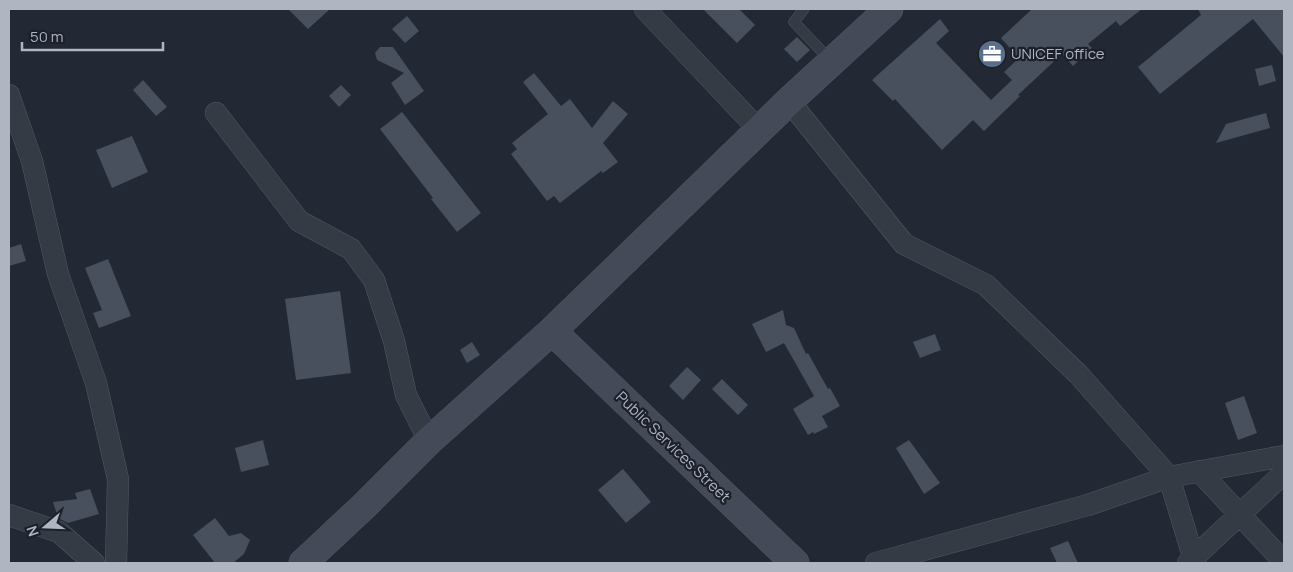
<svg xmlns="http://www.w3.org/2000/svg" width="1293" height="572" font-family="Manrope,sans-serif">
<style>
.building{fill:#484f5d}
.lines{fill:none;stroke-linecap:round;stroke-linejoin:round}
.lane-casing{stroke:#535863;stroke-width:11}
.street-casing{stroke:#535863;stroke-width:22}
.secondary-casing{stroke:#535863;stroke-width:29}
.lane{stroke:#353b45;stroke-width:10}
.street{stroke:#353b45;stroke-width:21}
.secondary{stroke:#444a58;stroke-width:28}
.labels{text-anchor:middle;stroke-width:4.5;stroke-linejoin:round;paint-order:stroke}
.poi-label{font-size:15px;fill:#b0b5c2;stroke:#1b202a;text-anchor:start}
.street-label{font-size:15px;fill:#b0b5c2;stroke:#1b202a}
</style>
<rect width="100%" height="100%" fill="#222935"/>
<path class="building" d="M 288,9 L 330,9 L 308,29 Z
M 703,9 L 739,9 L 755,25 L 737,43 Z
M 1032,9 L 1142,9 L 1120,26 L 1116,21 L 1088,44 L 1092,48 L 1073,66 L 1062,54 L 1018,95 L 1020,96 L 984,131 L 973,120 L 942,150 L 895,99 L 893,101 L 872,80 L 940,19 L 949,31 L 936,43 L 991,100 L 1012,80 L 1004,72 L 1019,58 L 1001,38 Z
M 1198,9 L 1284,9 L 1284,57 L 1253,19 L 1160,94 L 1138,67 L 1201,15 Z
M 407,16 L 419,31 L 405,43 L 392,29 Z
M 797,37 L 810,50 L 797,62 L 784,49 Z
M 380,47 L 393,47 L 424,91 L 405,105 L 391,83 L 404,73 L 377,60 L 375,53 Z
M 1272,65 L 1276,81 L 1259,86 L 1255,69 Z
M 534,73 L 561,106 L 570,99 L 592,128 L 613,101 L 628,114 L 603,143 L 618,162 L 603,173 L 601,171 L 560,203 L 554,196 L 547,201 L 511,154 L 517,149 L 512,143 L 548,114 L 523,82 Z
M 143,80 L 167,107 L 156,116 L 133,90 Z
M 341,85 L 351,95 L 339,107 L 329,96 Z
M 402,112 L 481,213 L 457,232 L 431,199 L 433,198 L 380,129 Z
M 1266,113 L 1270,128 L 1216,143 L 1226,124 Z
M 132,136 L 148,172 L 112,188 L 96,150 Z
M 21,244 L 26,261 L 9,266 L 9,248 Z
M 108,259 L 131,316 L 99,328 L 93,313 L 102,310 L 85,268 Z
M 340,291 L 351,373 L 296,380 L 285,299 Z
M 783,310 L 786,325 L 794,328 L 806,354 L 808,353 L 828,389 L 830,388 L 840,406 L 822,416 L 828,427 L 814,434 L 813,432 L 808,435 L 793,409 L 814,396 L 784,343 L 766,352 L 752,324 Z
M 935,334 L 941,350 L 920,358 L 913,342 Z
M 472,342 L 480,355 L 467,363 L 460,350 Z
M 687,367 L 701,380 L 683,400 L 669,386 Z
M 722,379 L 748,405 L 738,415 L 712,389 Z
M 1244,396 L 1257,433 L 1238,440 L 1225,403 Z
M 263,440 L 269,465 L 241,472 L 235,448 Z
M 909,440 L 940,483 L 924,494 L 896,448 Z
M 623,469 L 651,502 L 626,523 L 598,490 Z
M 90,489 L 99,514 L 68,523 L 58,518 L 53,502 L 77,499 L 75,493 Z
M 215,518 L 229,536 L 241,533 L 250,540 L 244,554 L 233,563 L 215,563 L 193,535 Z
M 1068,541 L 1078,563 L 1057,563 L 1050,548 Z"/>
<g class="lines">
<defs>
<path id="lane" d="M 804,9 L 794,22 L 831,61"/>
<path id="street" d="M 645,9 L 759,130
M 9,95 L 32,161 L 58,274 L 96,383 L 118,479 L 116,563
M 789,101 L 904,244 L 986,285 L 1079,375 L 1169,477 L 1195,563
M 216,113 L 299,221 L 351,249 L 374,280 L 394,341 L 406,395 L 429,441
M 1199,471 L 1284,562
M 9,515 L 59,532 L 94,563
M 876,563 L 1088,505 L 1169,477 L 1284,456
M 1188,563 L 1284,473"/>
<path id="secondary" d="M 552,331 L 795,563
M 303,563 L 364,506 L 429,441 L 552,331 L 789,101 L 889,9"/>
</defs>
<use href="#lane" class="lane-casing"/>
<use href="#street" class="street-casing"/>
<use href="#secondary" class="secondary-casing"/>
<use href="#lane" class="lane"/>
<use href="#street" class="street"/>
<use href="#secondary" class="secondary"/>
</g>
<defs>
<symbol id="office-disc" viewBox="-11 -11 22 22"><circle r="9.5" fill="#5c6f8a" stroke="#1b202a"/><path d="M-6-3h4V-5.5h4V-3h4V5H-6ZM-1-4.5V-3h2v-1.5ZM-6 0V1H6V0Z" fill="#fff"/></symbol>
</defs>
<g fill-rule="evenodd">
<use href="#office-disc" x="976" y="38" width="32" height="32"/>
</g>
<g class="labels">
<g class="poi-label">
<text x="1011" y="59">UNICEF office</text>
</g>
<g class="street-label">
<text transform="translate(673 447) rotate(44)" y="5">Public Services Street</text>
</g>
</g>
<rect width="1293" height="572" fill="none" stroke="#b0b5c2" stroke-width="20"/>
<g transform="translate(45 527) rotate(251)" stroke="#1b202a" stroke-width="4" paint-order="stroke">
<path d="M0-4L9 19L0 12L-9 19Z" fill="#b0b5c2"/>
<text y="-8" font-size="14" font-weight="bold" text-anchor="middle" fill="#b0b5c2">N</text>
</g>
<path d="M22 42v8h141v-8" fill="none" stroke="#b0b5c2" stroke-width="2.5"/>
<text x="30" y="42" font-size="15" fill="#b0b5c2" stroke="#1b202a" stroke-width="4" paint-order="stroke">50 m</text>
</svg>
